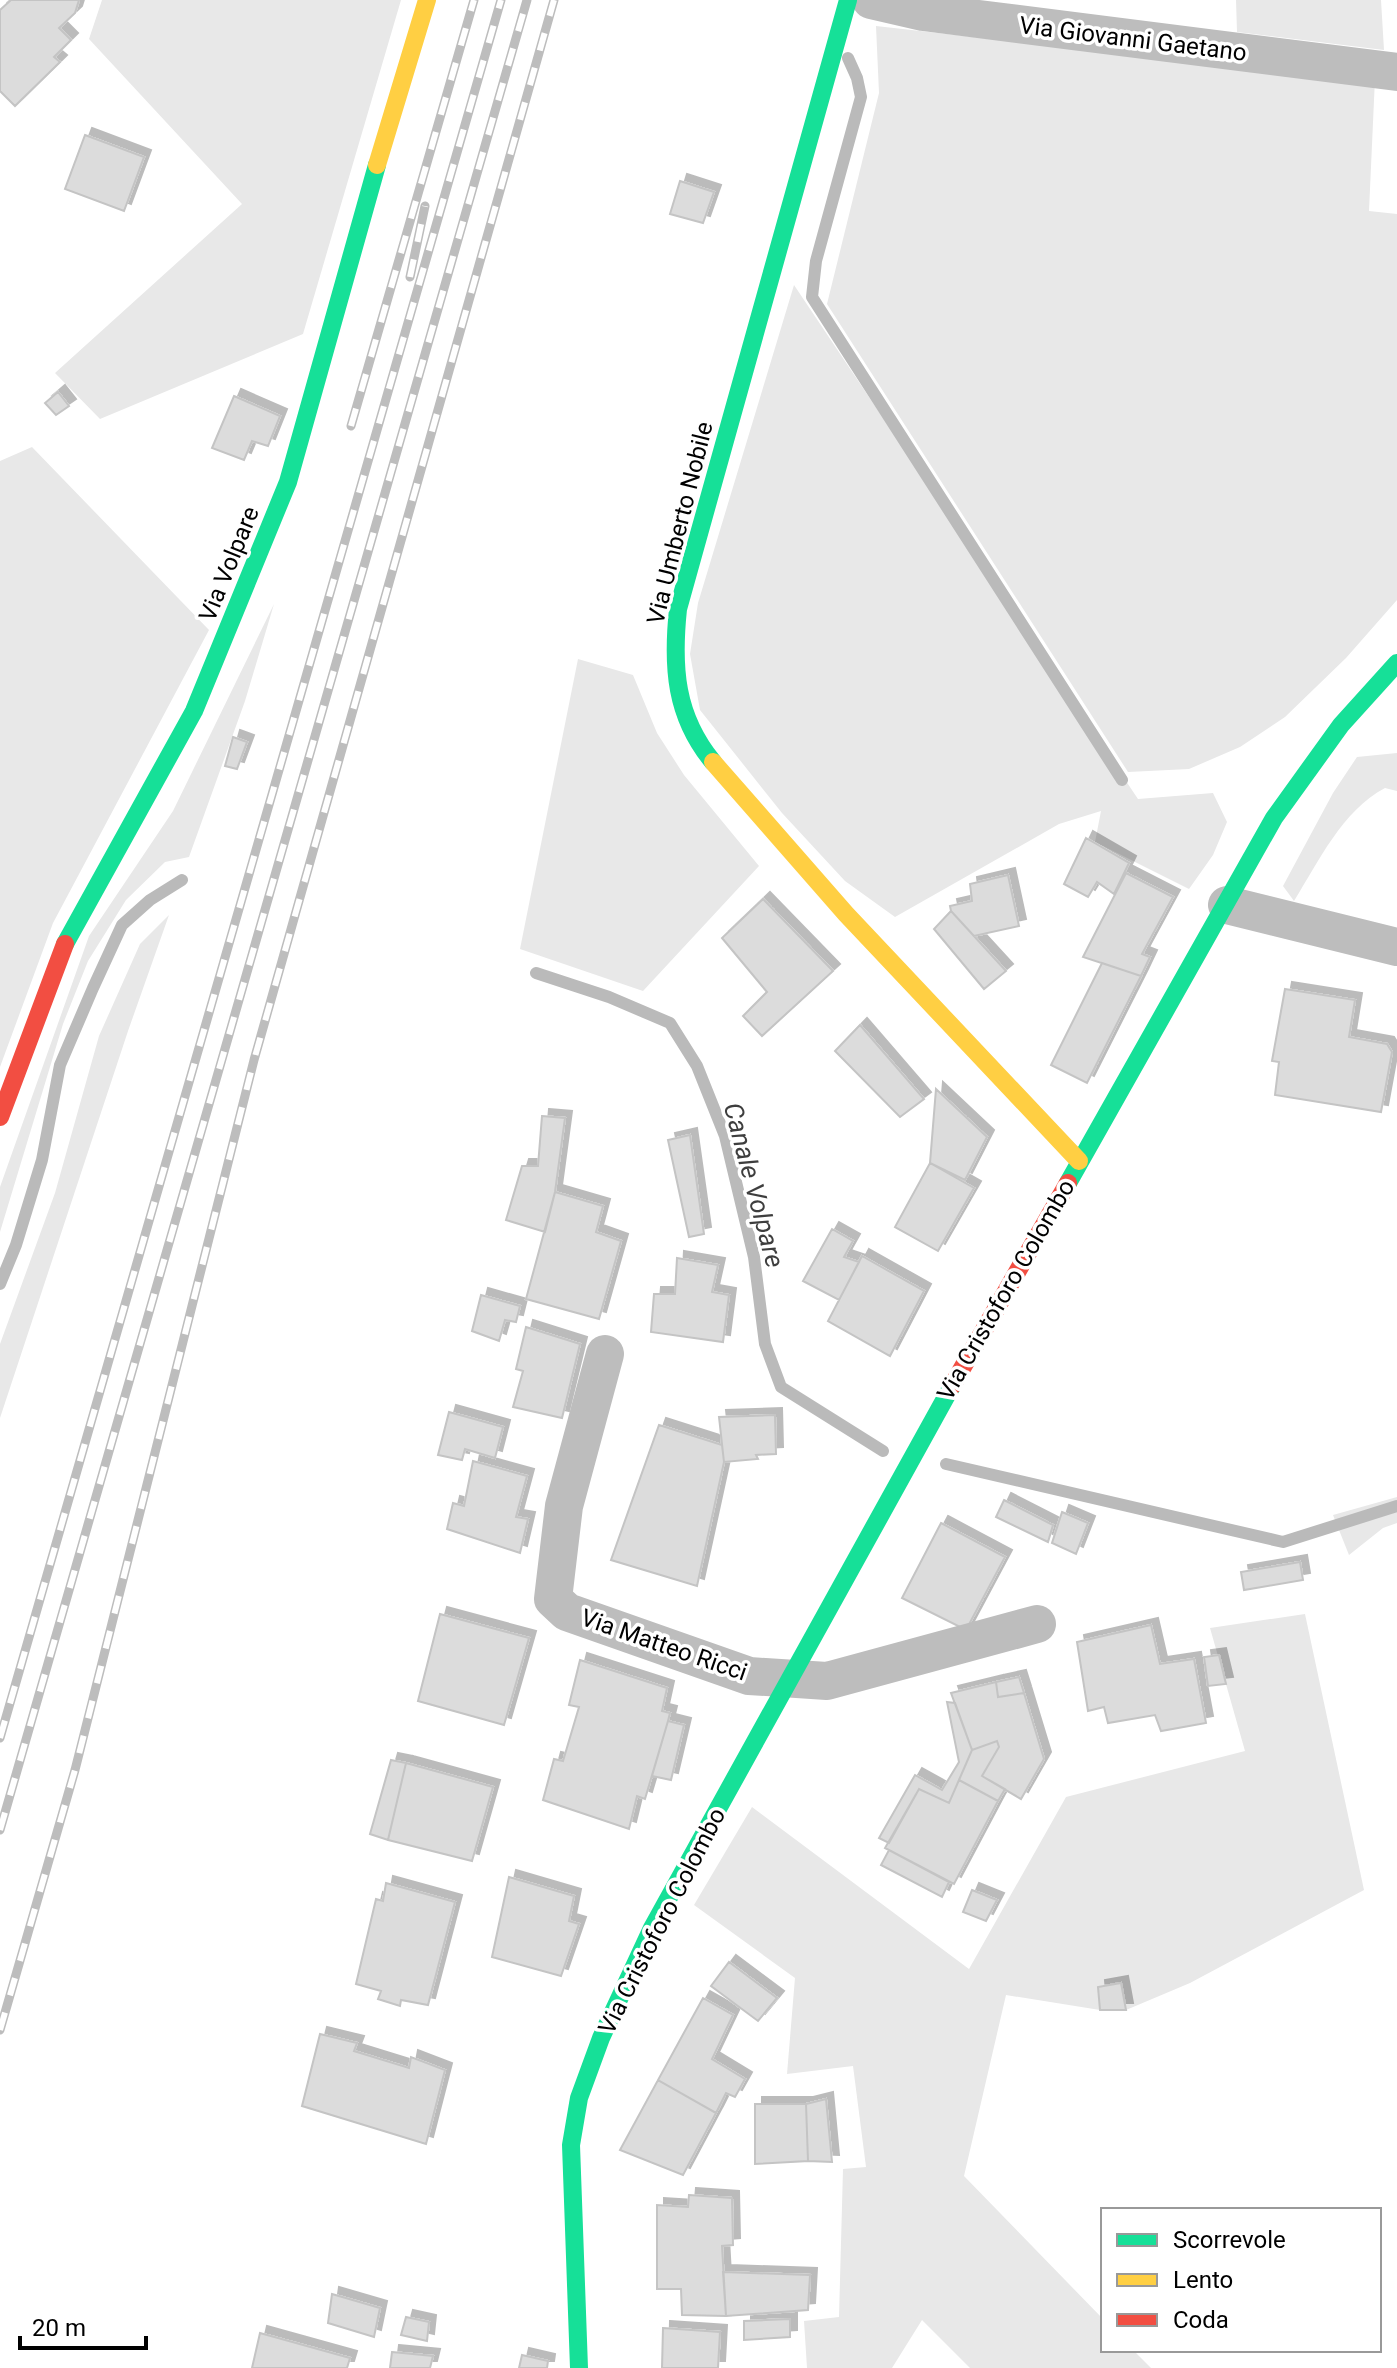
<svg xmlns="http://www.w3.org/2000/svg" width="1397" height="2368" font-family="Roboto,sans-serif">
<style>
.green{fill:#e8e8e8}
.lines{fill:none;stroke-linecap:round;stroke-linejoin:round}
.stream{stroke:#bababa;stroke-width:12}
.building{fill:#dcdcdc;stroke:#c4c4c4;stroke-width:2;filter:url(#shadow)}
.street{stroke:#bdbdbd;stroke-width:38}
.fast{stroke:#16e098;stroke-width:18}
.slow{stroke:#ffcf43;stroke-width:18}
.jam{stroke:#f24e42;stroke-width:18}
.rail-casing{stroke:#bdbdbd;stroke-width:9}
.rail{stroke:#fff;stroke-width:6;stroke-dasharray:18;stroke-linecap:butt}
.labels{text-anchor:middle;stroke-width:7;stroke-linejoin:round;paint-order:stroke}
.street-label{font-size:24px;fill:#000;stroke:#fff}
.water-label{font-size:26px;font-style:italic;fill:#3e3e3e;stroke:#fff}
</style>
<defs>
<filter id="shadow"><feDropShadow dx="7" dy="-7" stdDeviation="0" flood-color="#0004"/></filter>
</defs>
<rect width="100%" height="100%" fill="#fff"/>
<path class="green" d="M 102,0 L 401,0 L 303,334 L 100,419 L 55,373 L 242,204 L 89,39 Z
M 1236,0 L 1381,0 L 1384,50 L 1237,32 Z
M 876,26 L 1197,62 L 1375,78 L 1369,211 L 1397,214 L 1397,600 L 1346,658 L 1285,717 L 1240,747 L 1189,769 L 1128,772 L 827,304 L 879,93 Z
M 794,285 L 1138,799 L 1213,793 L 1227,822 L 1213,855 L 1189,889 L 1095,842 L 1101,811 L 1059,824 L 895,917 L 845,881 L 782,813 L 700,710 L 690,654 L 698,603 Z
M 32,447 L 209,630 L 53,923 L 0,1067 L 0,461 Z
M 274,604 L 245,701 L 189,857 L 165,862 L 126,900 L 88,961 L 63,1024 L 0,1232 L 0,1187 L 89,936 L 173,811 Z
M 578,659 L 633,675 L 657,733 L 684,775 L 759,866 L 643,991 L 520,949 Z
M 1397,753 L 1397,791 L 1385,788 C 1342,811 1319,861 1294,901 L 1283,886 L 1333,793 L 1357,757 Z
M 169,915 L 128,1031 L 0,1418 L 0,1344 L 55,1193 L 99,1036 L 140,944 Z
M 1397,1497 L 1397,1523 L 1383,1528 L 1349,1555 L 1333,1515 Z
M 1305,1614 L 1364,1890 L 1190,1983 L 1126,2010 L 1100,2010 L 1006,1995 L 964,2176 L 1103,2319 L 1103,2350 L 1133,2350 L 1151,2368 L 970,2368 L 922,2320 L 892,2368 L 807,2368 L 804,2321 L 839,2317 L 843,2169 L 866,2167 L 853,2066 L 787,2074 L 795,1978 L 694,1905 L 752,1807 L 969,1969 L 1066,1797 L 1245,1751 L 1210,1628 Z"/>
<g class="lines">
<path class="stream" d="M 848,58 L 857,78 L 861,97 L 816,261 L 812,297 L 1122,780
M 536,973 L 609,997 L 670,1023 L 697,1066 L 725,1136 L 754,1257 L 765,1344 L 781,1387 L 883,1451
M 0,1284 L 16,1245 L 42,1160 L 60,1065 L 93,988 L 122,925 L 150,900 L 182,880
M 946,1464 L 1283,1542 L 1397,1506"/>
</g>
<path class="building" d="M 11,0 L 79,0 L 75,13 L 59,28 L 71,40 L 54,57 L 60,62 L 15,106 L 0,91 L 0,10 Z
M 85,135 L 144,157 L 124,211 L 65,189 Z
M 680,181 L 714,192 L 703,223 L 670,214 Z
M 58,392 L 69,406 L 56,415 L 45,403 Z
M 234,396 L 280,416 L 268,446 L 252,441 L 244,460 L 212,448 Z
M 233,737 L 247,742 L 237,769 L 225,766 Z
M 1086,838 L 1129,863 L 1114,894 L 1097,882 L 1088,897 L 1064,884 Z
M 1126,873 L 1173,897 L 1142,954 L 1150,957 L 1141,976 L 1083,957 Z
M 1008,875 L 1019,926 L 974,936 L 951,911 L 950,906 L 972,901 L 970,884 Z
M 763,899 L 833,971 L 762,1036 L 743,1016 L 767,992 L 722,938 Z
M 951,911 L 1006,971 L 984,989 L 934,929 Z
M 1102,963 L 1141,976 L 1087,1083 L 1051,1065 Z
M 1285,989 L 1355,1000 L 1349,1037 L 1387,1044 L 1392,1052 L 1381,1112 L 1275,1095 L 1279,1062 L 1272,1061 Z
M 860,1025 L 924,1099 L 900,1117 L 835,1051 Z
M 936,1089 L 987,1137 L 965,1180 L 930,1163 Z
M 542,1116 L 565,1118 L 555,1192 L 545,1232 L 506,1220 L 522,1166 L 538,1166 Z
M 690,1135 L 704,1234 L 689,1237 L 668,1140 Z
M 930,1163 L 974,1188 L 938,1251 L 895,1227 Z
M 555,1192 L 603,1206 L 596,1232 L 621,1241 L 599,1319 L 526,1299 Z
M 832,1229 L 853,1241 L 844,1257 L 859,1262 L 839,1300 L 803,1281 Z
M 862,1256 L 924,1291 L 890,1356 L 828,1321 Z
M 677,1258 L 718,1265 L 712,1292 L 729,1295 L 723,1342 L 651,1332 L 654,1294 L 675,1294 Z
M 481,1295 L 520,1306 L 516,1322 L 505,1320 L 499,1341 L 472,1331 Z
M 526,1327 L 580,1344 L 562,1418 L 513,1407 L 523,1371 L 516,1369 Z
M 449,1412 L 503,1427 L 495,1458 L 465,1449 L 462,1460 L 438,1455 Z
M 775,1415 L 776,1454 L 756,1455 L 758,1459 L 724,1462 L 719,1417 Z
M 659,1425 L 722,1445 L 724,1462 L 697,1586 L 611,1560 Z
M 473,1461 L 527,1476 L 516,1517 L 528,1519 L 520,1553 L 447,1529 L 453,1503 L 464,1506 Z
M 1004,1500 L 1053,1525 L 1048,1542 L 996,1517 Z
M 1062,1512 L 1088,1523 L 1076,1554 L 1052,1543 Z
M 941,1523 L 1005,1557 L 966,1630 L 902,1598 Z
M 1300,1562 L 1303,1580 L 1244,1590 L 1241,1572 Z
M 440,1614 L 529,1638 L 504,1725 L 418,1701 Z
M 1151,1625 L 1160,1664 L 1194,1659 L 1206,1723 L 1161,1731 L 1155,1715 L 1108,1723 L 1104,1707 L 1088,1711 L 1077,1642 Z
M 1219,1655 L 1226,1684 L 1208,1686 L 1204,1657 Z
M 580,1660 L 667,1688 L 662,1711 L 670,1713 L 668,1721 L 645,1799 L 637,1796 L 629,1829 L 543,1800 L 554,1759 L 563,1761 L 579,1707 L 569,1705 Z
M 1019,1677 L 1024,1693 L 998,1697 L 996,1682 Z
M 996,1682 L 998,1697 L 1024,1693 L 1044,1759 L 1021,1799 L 982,1776 L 999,1747 L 997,1741 L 972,1750 L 951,1693 Z
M 947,1702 L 955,1703 L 972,1750 L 949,1803 L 919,1789 L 889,1843 L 879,1838 L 915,1775 L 942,1790 L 959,1762 Z
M 668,1721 L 684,1725 L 671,1780 L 652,1776 Z
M 997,1741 L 999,1747 L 982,1776 L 1005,1789 L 998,1801 L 959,1780 L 972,1750 Z
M 391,1760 L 406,1763 L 388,1840 L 370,1834 Z
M 406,1763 L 493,1787 L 472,1861 L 388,1840 Z
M 959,1780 L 998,1801 L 954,1884 L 885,1848 L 919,1789 L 949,1803 Z
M 889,1850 L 949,1882 L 942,1897 L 881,1865 Z
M 509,1877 L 574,1896 L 569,1921 L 579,1924 L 561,1976 L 492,1957 Z
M 386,1883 L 455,1902 L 428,2005 L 401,2000 L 400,2006 L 378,1999 L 381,1991 L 356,1984 L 376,1899 L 383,1901 Z
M 972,1890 L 997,1900 L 986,1921 L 963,1912 Z
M 729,1962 L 777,1998 L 758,2021 L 711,1986 Z
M 1121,1983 L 1126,2010 L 1100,2010 L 1098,1987 Z
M 703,1998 L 733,2015 L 712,2059 L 745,2079 L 735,2097 L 726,2093 L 716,2113 L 658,2080 Z
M 320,2034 L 357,2043 L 354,2051 L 409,2068 L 411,2057 L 445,2070 L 426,2144 L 302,2106 Z
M 658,2080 L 716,2113 L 683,2175 L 620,2150 Z
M 826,2099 L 832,2162 L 808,2161 L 806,2104 Z
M 755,2104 L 806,2104 L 808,2161 L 755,2164 Z
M 689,2195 L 732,2198 L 733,2245 L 722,2246 L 726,2316 L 682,2315 L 681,2289 L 657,2289 L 657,2205 L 688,2207 Z
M 723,2272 L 810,2275 L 808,2310 L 726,2316 Z
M 332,2294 L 380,2308 L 374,2337 L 328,2323 Z
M 406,2317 L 429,2322 L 427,2341 L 401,2335 Z
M 790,2319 L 790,2337 L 744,2340 L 744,2321 Z
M 663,2328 L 720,2332 L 718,2368 L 662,2368 Z
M 260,2333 L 350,2358 L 347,2368 L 252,2368 Z
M 392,2352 L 433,2356 L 430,2368 L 390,2368 Z
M 522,2355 L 548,2361 L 547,2368 L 519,2368 Z"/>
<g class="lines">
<path class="street" d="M 871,0 L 923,12 L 1397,72
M 1227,905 L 1397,947
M 605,1354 L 564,1506 L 553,1599 L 567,1612 L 749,1676 L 827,1681 L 1037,1624"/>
<path class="fast" d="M 713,762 C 675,716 672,667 678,609 L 848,0
M 65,944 L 194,711 L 288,482 L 377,165
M 1068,1183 L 1274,818 L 1341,725 L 1397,663
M 579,2368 L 571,2145 L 579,2098 L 601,2038 L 652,1928 L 952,1386"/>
<path class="slow" d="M 377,165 L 427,0
M 713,762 L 846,914 L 1079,1161"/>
<path class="jam" d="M 0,1117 L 65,944
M 952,1386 L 1068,1183"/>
<defs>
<path id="rail" d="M 410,277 L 425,206
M 351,426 L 474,0
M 0,1738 L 501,0
M 0,1830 L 527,0
M 0,2030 L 75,1770 L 254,1060 L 554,0"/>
</defs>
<use href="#rail" class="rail-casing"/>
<use href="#rail" class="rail"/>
</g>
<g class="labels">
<g class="street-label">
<text transform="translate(1133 39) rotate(7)" y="8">Via Giovanni Gaetano</text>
<text transform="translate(680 523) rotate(-76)" y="8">Via Umberto Nobile</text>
<text transform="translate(229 564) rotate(-68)" y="8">Via Volpare</text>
<text transform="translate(1006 1290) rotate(-60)" y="8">Via Cristoforo Colombo</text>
<text transform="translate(664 1645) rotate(19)" y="8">Via Matteo Ricci</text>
<text transform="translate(662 1921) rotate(-63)" y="8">Via Cristoforo Colombo</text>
</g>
<g class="water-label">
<text transform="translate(754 1185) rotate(75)" y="9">Canale Volpare</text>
</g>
</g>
<rect x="1101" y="2208" width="280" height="144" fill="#ffffff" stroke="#999999" stroke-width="2"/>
<rect x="1117" y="2234" width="40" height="12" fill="#16e098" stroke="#999999" stroke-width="2"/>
<text x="1173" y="2248" font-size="24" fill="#000000">Scorrevole</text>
<rect x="1117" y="2274" width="40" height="12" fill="#ffcf43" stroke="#999999" stroke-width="2"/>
<text x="1173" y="2288" font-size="24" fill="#000000">Lento</text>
<rect x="1117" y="2314" width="40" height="12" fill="#f24e42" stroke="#999999" stroke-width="2"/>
<text x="1173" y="2328" font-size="24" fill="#000000">Coda</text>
<path d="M20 2336v12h126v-12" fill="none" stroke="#000000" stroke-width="4"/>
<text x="32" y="2336" font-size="24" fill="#000000" stroke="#ffffff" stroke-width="6" paint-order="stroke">20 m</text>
</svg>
